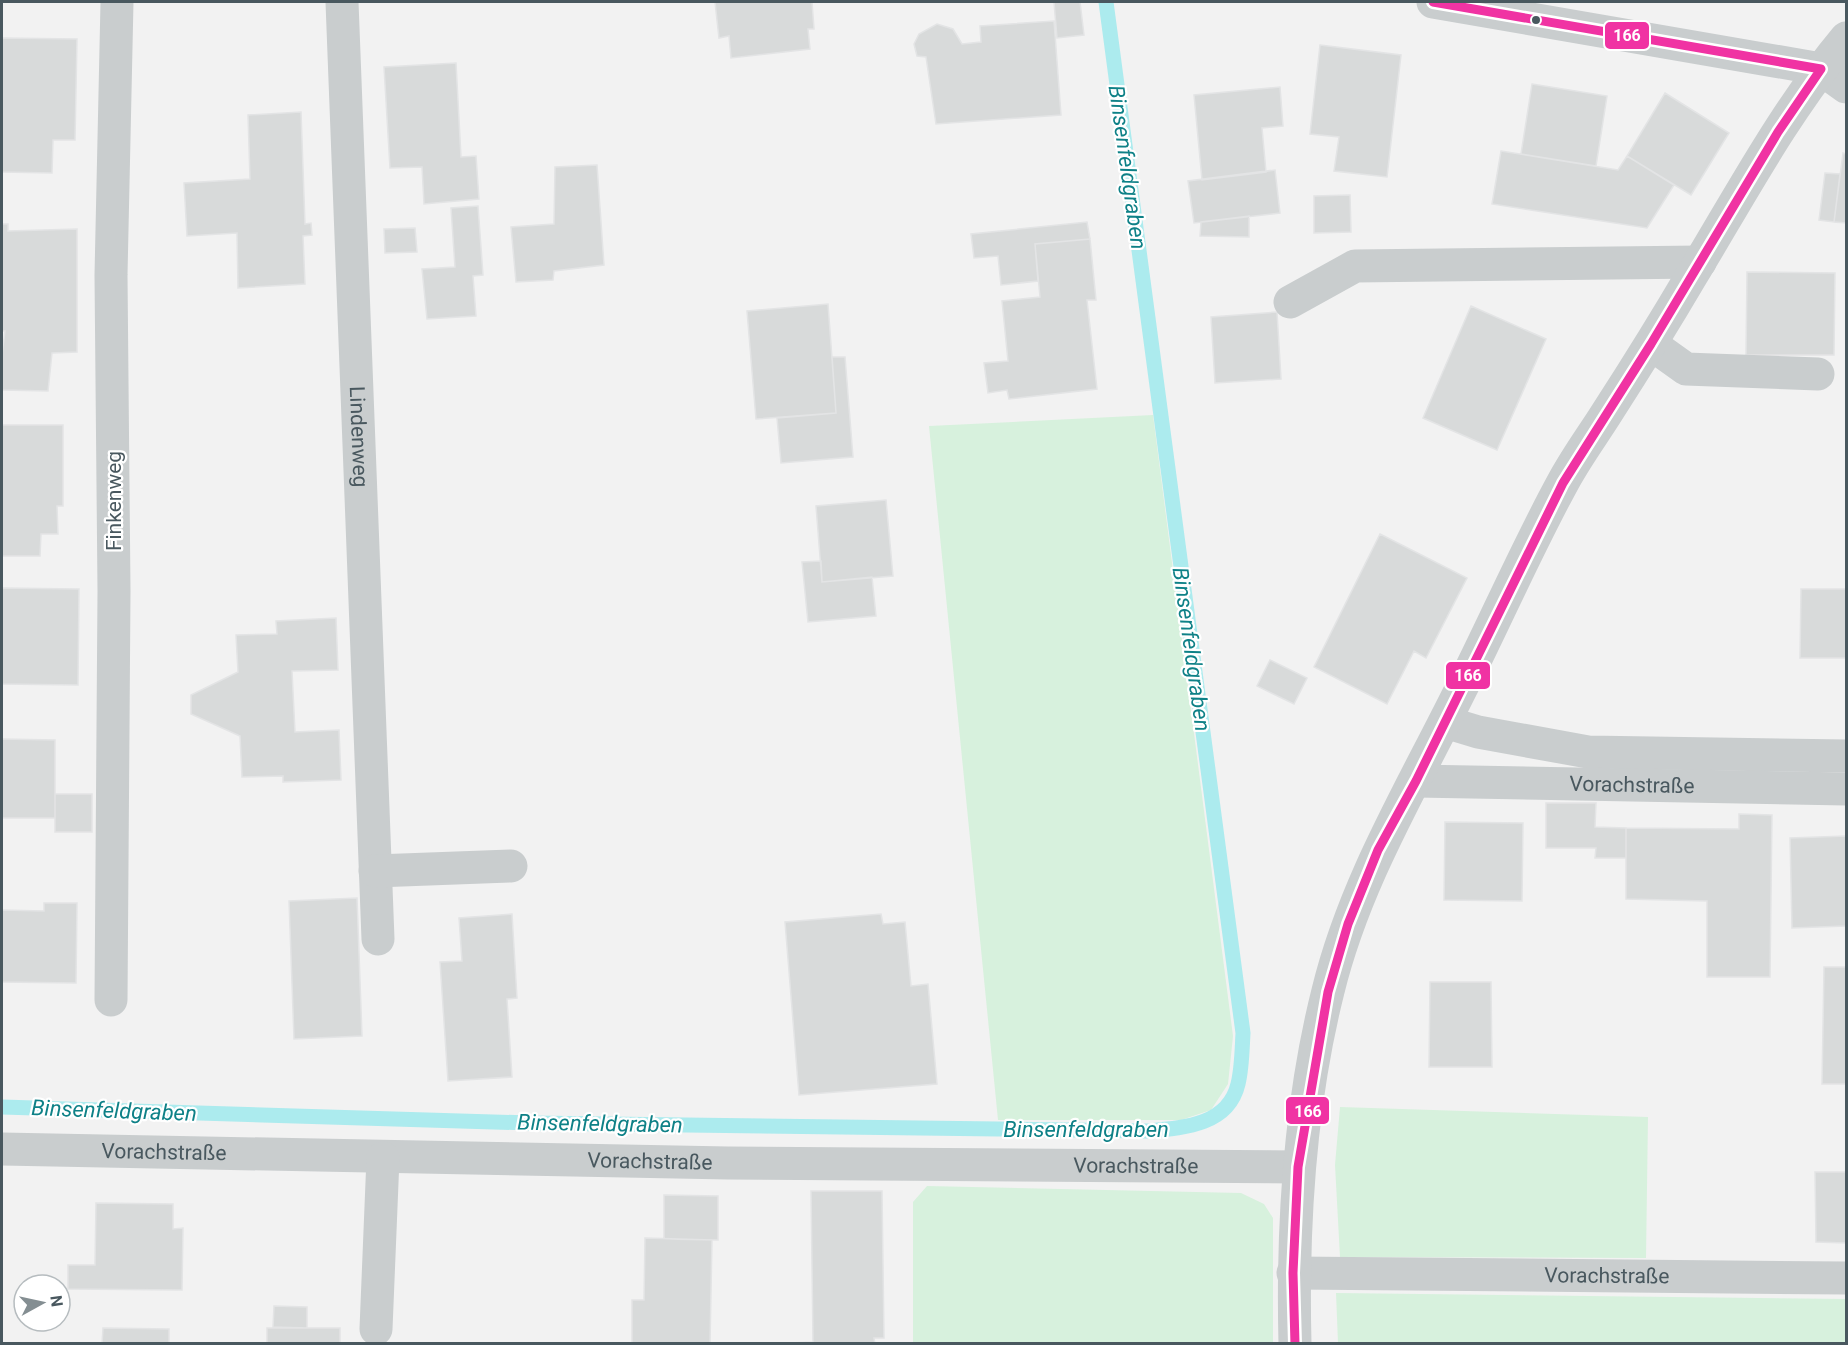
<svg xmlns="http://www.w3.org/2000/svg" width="1848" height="1345" font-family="Roboto,sans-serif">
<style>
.green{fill:#d7f1dd}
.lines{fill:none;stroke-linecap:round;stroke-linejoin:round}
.stream{stroke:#acebee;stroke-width:15}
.building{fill:#d8dada;stroke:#e3e4e5;stroke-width:1.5}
.minor{stroke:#c9cdce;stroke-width:33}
.bus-1-casing{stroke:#fff;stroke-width:14}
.bus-1{stroke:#f033a3;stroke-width:9}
.bus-dot{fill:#49585f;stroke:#fff;stroke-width:2}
.labels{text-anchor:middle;stroke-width:4.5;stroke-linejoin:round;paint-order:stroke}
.street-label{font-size:21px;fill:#49585f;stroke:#fff}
.water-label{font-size:22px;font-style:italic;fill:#0e8187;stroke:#fff}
.line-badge{stroke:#fff;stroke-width:2}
.badge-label{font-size:16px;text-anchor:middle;font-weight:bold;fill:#fff}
</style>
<rect width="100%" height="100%" fill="#f2f2f2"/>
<path class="green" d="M 1153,415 L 1233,1036 L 1228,1084 L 1211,1110 L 1181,1120 L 998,1120 L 929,426 Z
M 1340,1107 L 1648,1117 L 1646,1258 L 1340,1257 L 1335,1165 Z
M 927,1186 L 1241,1193 L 1264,1204 L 1273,1218 L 1273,1343 L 913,1343 L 913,1202 Z
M 1336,1293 L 1846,1299 L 1846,1343 L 1338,1343 Z"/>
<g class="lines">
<path class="stream" d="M 2,1107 L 529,1123 L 1147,1131 C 1182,1128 1228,1126 1238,1084 C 1242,1068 1242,1050 1243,1033 L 1106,2"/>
</g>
<path class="building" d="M 715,2 L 812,2 L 814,29 L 808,29 L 810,49 L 731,58 L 729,36 L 719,38 Z
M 1054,2 L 1080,2 L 1084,35 L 1057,38 Z
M 1054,21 L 1061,115 L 936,124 L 926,57 L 917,56 L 914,44 L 919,34 L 937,24 L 953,29 L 962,44 L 981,42 L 980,26 Z
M 2,38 L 77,39 L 75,140 L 53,140 L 52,173 L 2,172 Z
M 1320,45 L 1401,55 L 1387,177 L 1334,171 L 1339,137 L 1310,134 Z
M 456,63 L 461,157 L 476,156 L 479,199 L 424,204 L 422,167 L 390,168 L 384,67 Z
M 1532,84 L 1607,96 L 1596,166 L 1521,154 Z
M 1280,87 L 1283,126 L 1262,128 L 1266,172 L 1202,180 L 1194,95 Z
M 1665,93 L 1729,133 L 1691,195 L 1627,156 Z
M 301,112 L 305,224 L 311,223 L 312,235 L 303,236 L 305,284 L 238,288 L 237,233 L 187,236 L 184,183 L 250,179 L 248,115 Z
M 1501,151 L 1618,170 L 1627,156 L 1674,185 L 1647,228 L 1492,204 Z
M 1843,153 L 1846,154 L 1846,223 L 1834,222 Z
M 597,165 L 604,265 L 554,271 L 553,280 L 516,282 L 511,227 L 554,224 L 555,167 Z
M 1275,170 L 1280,213 L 1194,223 L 1188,181 Z
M 1825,173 L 1840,174 L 1834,222 L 1819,220 Z
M 1350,195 L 1351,232 L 1314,233 L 1314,196 Z
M 478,206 L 483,275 L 473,276 L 476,316 L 427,319 L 422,269 L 455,267 L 451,208 Z
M 1249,216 L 1249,237 L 1200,236 L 1201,222 Z
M 1087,222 L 1090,239 L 1035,244 L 1038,281 L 1001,285 L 998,256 L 974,258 L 971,234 Z
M 2,224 L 8,224 L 8,231 L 77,229 L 77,352 L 52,353 L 48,391 L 2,390 L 2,354 L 5,331 L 2,331 Z
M 415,228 L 417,252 L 385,253 L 384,229 Z
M 1090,239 L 1096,300 L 1087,300 L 1097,389 L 1009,399 L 1007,390 L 988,393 L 984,363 L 1008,361 L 1002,301 L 1040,297 L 1035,244 Z
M 1747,272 L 1835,273 L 1834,355 L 1746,355 Z
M 828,304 L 836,413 L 756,419 L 747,311 Z
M 1471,306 L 1546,339 L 1497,450 L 1423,418 Z
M 1277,312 L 1281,379 L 1215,383 L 1211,317 Z
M 832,357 L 845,357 L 853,457 L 781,463 L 777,418 L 836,413 Z
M 2,425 L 63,425 L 63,506 L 57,506 L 58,534 L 41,534 L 40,556 L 2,556 Z
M 886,500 L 893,576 L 822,582 L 816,506 Z
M 1380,534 L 1467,578 L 1426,658 L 1414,651 L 1387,704 L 1314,667 Z
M 821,561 L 822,582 L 872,577 L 876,616 L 808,622 L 802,562 Z
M 2,588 L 79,589 L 78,685 L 2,684 Z
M 1801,589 L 1846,589 L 1846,658 L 1800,658 Z
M 336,618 L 338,670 L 292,671 L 295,732 L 339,730 L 341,780 L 283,782 L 283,776 L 242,777 L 240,736 L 191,714 L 191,695 L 238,672 L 236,635 L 277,634 L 276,621 Z
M 1270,660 L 1307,678 L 1294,704 L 1257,686 Z
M 2,739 L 55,740 L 55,818 L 2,818 Z
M 55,794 L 92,794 L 92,832 L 55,832 Z
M 1546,803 L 1596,803 L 1595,827 L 1626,828 L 1626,858 L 1595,858 L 1596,848 L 1546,848 Z
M 1739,814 L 1772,815 L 1770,977 L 1707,977 L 1707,901 L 1626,899 L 1626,828 L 1739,829 Z
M 1445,822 L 1523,823 L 1522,901 L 1444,900 Z
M 1846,836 L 1846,926 L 1792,928 L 1790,838 Z
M 357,898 L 362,1036 L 294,1039 L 289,901 Z
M 44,903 L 77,903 L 76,983 L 2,982 L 2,910 L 44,911 Z
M 512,914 L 517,998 L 507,999 L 512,1077 L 448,1081 L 440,962 L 462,961 L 459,918 Z
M 881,914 L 883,924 L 905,922 L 911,986 L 928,984 L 937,1084 L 799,1095 L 785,922 Z
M 1824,967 L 1846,967 L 1846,1084 L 1822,1084 Z
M 1430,982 L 1491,982 L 1492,1067 L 1429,1067 Z
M 1815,1172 L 1846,1172 L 1846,1243 L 1816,1242 Z
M 811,1191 L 882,1191 L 884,1338 L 874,1338 L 875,1344 L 767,1344 L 813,1342 Z
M 664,1195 L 718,1196 L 718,1240 L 664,1239 Z
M 96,1203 L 173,1204 L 173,1229 L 183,1228 L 182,1290 L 68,1289 L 68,1265 L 95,1265 Z
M 645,1238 L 712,1240 L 710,1344 L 632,1344 L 632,1300 L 644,1300 Z
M 274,1306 L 307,1307 L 307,1328 L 273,1327 Z
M 103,1328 L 169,1329 L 169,1344 L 102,1344 Z
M 267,1328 L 340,1328 L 340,1344 L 267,1344 Z"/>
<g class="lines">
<g class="minor">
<path id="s1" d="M 342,2 L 378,939"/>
<path d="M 1433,2 L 1821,69 L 1846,87"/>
<path d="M 1290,302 L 1355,266 L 1700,262"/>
<path d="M 1651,344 L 1686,369 L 1818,374"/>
<path d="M 1445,722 L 1478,732 L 1588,752 L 1846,756"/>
<path id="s2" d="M 1416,781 L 1846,789"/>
<path d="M 375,871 L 511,866"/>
<path d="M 111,1000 L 114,591 L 111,275 L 117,2"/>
<path id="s3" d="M 2,1149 L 728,1163 L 1298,1167"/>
<path id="s4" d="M 1293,1273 L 1846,1278"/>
<path d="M 376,1329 L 383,1158"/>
<path d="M 1295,1344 C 1292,1225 1299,1106 1328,991 C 1354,884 1411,790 1459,693 C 1494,624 1525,552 1562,484 C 1575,459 1593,435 1608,411 C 1637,366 1665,321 1692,275 C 1741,194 1785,111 1846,38"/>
</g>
<defs>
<path id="bus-1" d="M 1433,2 L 1821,69
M 1295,1344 L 1293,1273 L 1298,1167 L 1328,992 L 1348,924 L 1378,850 L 1416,781 L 1563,483 L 1651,344 L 1778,132 L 1821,69"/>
</defs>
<use href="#bus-1" class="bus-1-casing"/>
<use href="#bus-1" class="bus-1"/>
</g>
<circle class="bus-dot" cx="1536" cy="20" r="5"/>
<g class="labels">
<g class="street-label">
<text dy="7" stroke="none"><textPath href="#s1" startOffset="435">Lindenweg</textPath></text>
<text transform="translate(114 501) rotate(-90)" y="7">Finkenweg</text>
<text dy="7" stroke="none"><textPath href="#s2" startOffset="216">Vorachstraße</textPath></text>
<text dy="7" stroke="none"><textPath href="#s3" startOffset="162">Vorachstraße</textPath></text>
<text dy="7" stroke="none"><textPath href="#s3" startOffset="648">Vorachstraße</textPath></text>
<text dy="7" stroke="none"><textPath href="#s3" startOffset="1134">Vorachstraße</textPath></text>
<text dy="7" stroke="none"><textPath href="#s4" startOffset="314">Vorachstraße</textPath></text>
</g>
<g class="water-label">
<text transform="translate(1128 167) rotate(82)" y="8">Binsenfeldgraben</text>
<text transform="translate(1192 649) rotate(82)" y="8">Binsenfeldgraben</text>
<text transform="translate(114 1110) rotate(2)" y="8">Binsenfeldgraben</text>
<text transform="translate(600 1123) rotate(1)" y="8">Binsenfeldgraben</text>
<text x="1086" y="1137">Binsenfeldgraben</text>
</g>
</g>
<g class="line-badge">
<rect x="1604" y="21" width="46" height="29" rx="6" fill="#f033a3"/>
<rect x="1445" y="661" width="46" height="29" rx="6" fill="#f033a3"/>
<rect x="1285" y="1096" width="45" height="29" rx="6" fill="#f033a3"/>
</g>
<g class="badge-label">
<text x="1627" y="41">166</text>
<text x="1468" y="681">166</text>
<text x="1308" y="1117">166</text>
</g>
<rect width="1848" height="1345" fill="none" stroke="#49585f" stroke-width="6"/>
<g transform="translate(42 1303) rotate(82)"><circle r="28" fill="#ffffff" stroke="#b6bcbf" stroke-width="1.5"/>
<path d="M0-4.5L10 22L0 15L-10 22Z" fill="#848e92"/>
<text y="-9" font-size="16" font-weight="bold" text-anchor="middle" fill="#49585f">N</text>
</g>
</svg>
